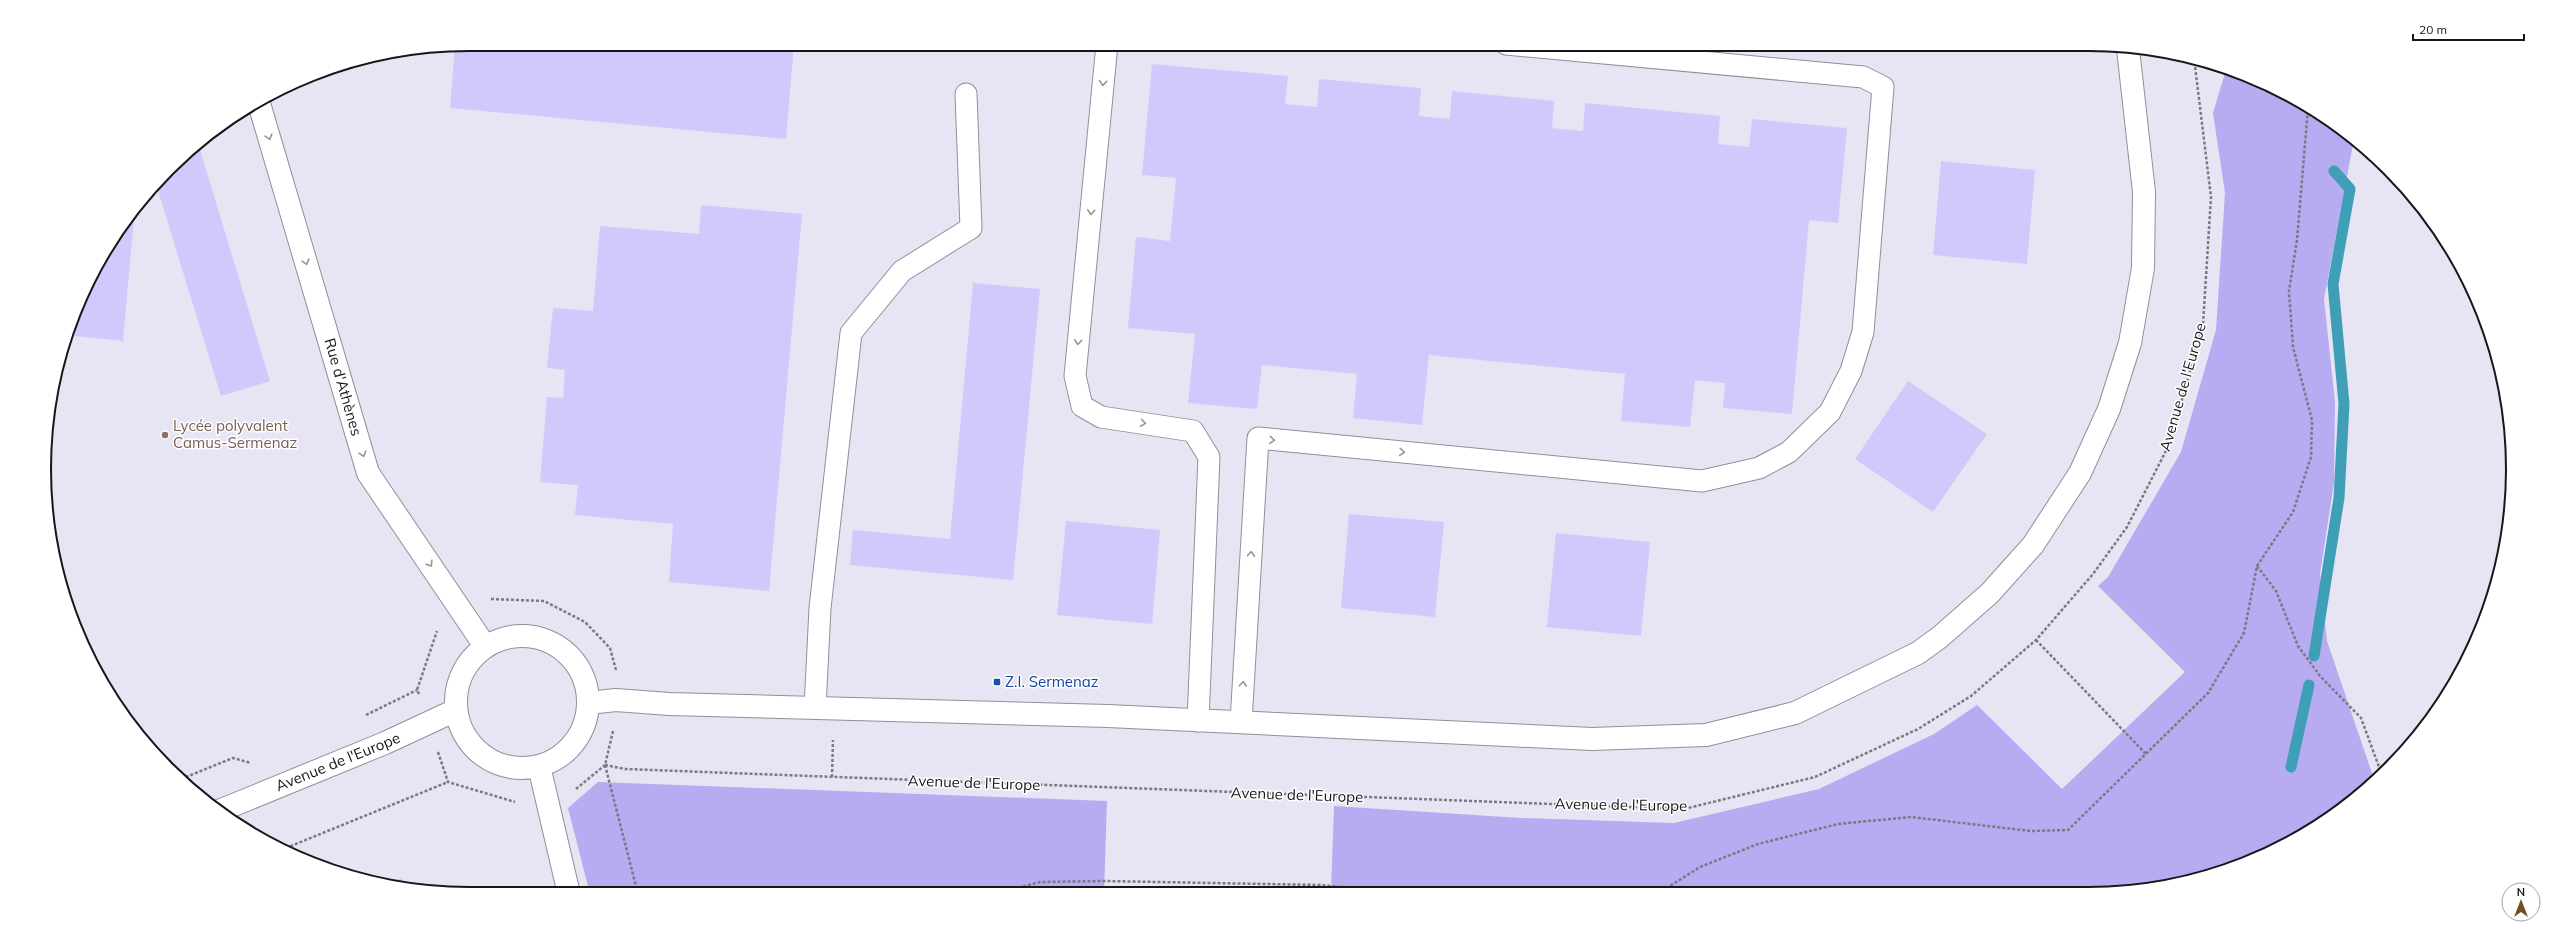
<svg xmlns="http://www.w3.org/2000/svg" width="2557" height="938" font-family="Mulish,sans-serif">
<style>
.green{fill:#b7abf1}
.lines{fill:none;stroke-linecap:round;stroke-linejoin:round}
.stream{stroke:#3f9fb6;stroke-width:11}
.building{fill:#d1c9fc}
.service-casing{stroke:#908f9c;stroke-width:23}
.minor-casing{stroke:#908f9c;stroke-width:24}
.path{stroke:#7b7983;stroke-width:2.5;stroke-dasharray:3 2;stroke-linecap:butt}
.service{stroke:#fff;stroke-width:21}
.minor{stroke:#fff;stroke-width:22}
.oneway{stroke:#979698}
.education-dot{fill:#8d6e63;stroke:#fff;stroke-width:1.5}
.transit-dot{fill:#1a4fb4;stroke:#fff;stroke-width:1.5}
.labels{text-anchor:middle;stroke-width:3;stroke-linejoin:round;paint-order:stroke}
.street-label{font-size:15px;fill:#17161b;stroke:#fff}
.education-label{font-size:15px;fill:#785e54;stroke:#fff;text-anchor:start}
.transit-label{font-size:15px;fill:#164399;stroke:#fff;text-anchor:start}
.rim{fill:none;stroke:#17161b;stroke-width:2}
</style>
<rect width="100%" height="100%" fill="#e7e5f3"/>
<path class="green" d="M 2225,73 C 2270,76 2310,109 2347,132 L 2354,139 L 2324,299 L 2335,402 L 2334,483 L 2320,574 L 2327,641 L 2375,782 L 2368,788 L 2276,850 L 2198,879 L 2144,890 L 1331,892 L 1334,806 L 1521,818 L 1674,823 L 1819,789 L 1934,734 L 1977,705 L 2062,789 L 2185,672 L 2098,586 L 2108,577 L 2181,452 L 2216,330 L 2225,193 L 2213,113 Z
M 598,782 L 1107,801 L 1104,893 L 590,894 L 568,808 Z"/>
<g class="lines">
<path class="stream" d="M 2314,656 L 2339,498 L 2344,404 L 2333,284 L 2350,189 L 2334,171
M 2291,767 L 2309,685"/>
</g>
<path class="building" d="M 469,44 L 794,44 L 786,139 L 450,108 L 455,45 Z
M 1152,64 L 1288,76 L 1285,104 L 1317,107 L 1319,79 L 1421,88 L 1419,116 L 1450,119 L 1452,91 L 1554,101 L 1552,128 L 1583,131 L 1585,103 L 1720,116 L 1718,144 L 1749,147 L 1752,119 L 1847,128 L 1838,223 L 1809,220 L 1792,414 L 1723,408 L 1725,383 L 1695,380 L 1690,427 L 1621,421 L 1625,374 L 1429,355 L 1422,425 L 1353,418 L 1357,374 L 1262,365 L 1257,409 L 1188,403 L 1195,334 L 1128,328 L 1136,237 L 1170,241 L 1176,178 L 1142,175 Z
M 198,143 L 270,381 L 221,396 L 156,184 L 189,150 Z
M 1941,161 L 2035,170 L 2027,264 L 1933,255 Z
M 701,205 L 802,214 L 769,591 L 669,582 L 673,524 L 575,515 L 578,485 L 540,482 L 547,397 L 563,398 L 565,370 L 547,368 L 553,308 L 593,311 L 600,226 L 699,234 Z
M 135,207 L 123,341 L 66,335 L 88,281 Z
M 973,283 L 1040,289 L 1013,580 L 850,565 L 853,530 L 950,539 Z
M 1908,381 L 1987,434 L 1933,512 L 1855,459 Z
M 53,391 L 47,469 L 46,469 L 48,414 Z
M 1349,514 L 1444,522 L 1435,617 L 1341,608 Z
M 1066,521 L 1160,530 L 1152,624 L 1057,615 Z
M 1556,533 L 1650,542 L 1641,636 L 1547,627 Z
M 402,878 L 405,886 L 388,883 Z"/>
<g class="lines">
<defs>
<path id="service" d="M 1107,44 L 1075,376 L 1082,406 L 1101,417 L 1193,431 L 1209,457 L 1198,721
M 815,708 L 820,608 L 851,333 L 902,271 L 971,228 L 966,94
M 1241,722 L 1258,438 L 1702,481 L 1759,468 L 1789,452 L 1830,412 L 1851,371 L 1863,332 L 1883,87 L 1863,77 L 1506,44"/>
<path id="minor" d="M 258,100 L 368,473 L 485,646
M456 702a66 66 0 1 1 132 0a66 66 0 1 1-132 0Z
M 588,703 L 616,700 L 669,704 L 1108,716 L 1592,739 L 1706,735 L 1795,713 L 1918,653 L 1940,637 L 1990,593 L 2033,545 L 2080,473 L 2109,409 L 2130,343 L 2143,268 L 2144,192 L 2128,49
M 539,766 L 569,894
M 219,811 L 385,743 L 456,710"/>
</defs>
<use href="#service" class="service-casing"/>
<use href="#minor" class="minor-casing"/>
<path class="path" d="M 2257,566 L 2276,591 L 2298,646 L 2320,676 L 2361,718 L 2382,775
M 491,599 L 544,601 L 585,622 L 610,648 L 616,670
M 2036,640 L 2146,754
M 419,694 L 417,690 L 437,631
M 366,715 L 417,690
M 613,731 L 605,765 L 638,894
M 438,752 L 448,782 L 515,802
M 605,765 L 625,769 L 1684,809 L 1815,777 L 1918,729 L 1971,696 L 2036,640 L 2093,574 L 2127,527 L 2170,443 L 2203,324 L 2211,197 L 2194,58
M 832,777 L 833,740
M 181,779 L 233,758 L 251,763
M 576,789 L 605,765
M 281,850 L 448,782
M 1662,891 L 1700,867 L 1758,844 L 1838,824 L 1911,817 L 2031,831 L 2068,830 L 2208,693 L 2244,633 L 2257,566 L 2293,512 L 2311,457 L 2312,420 L 2293,347 L 2289,291 L 2297,240 L 2308,108
M 999,893 L 1040,882 L 1104,881 L 1320,885 L 1395,892"/>
<use href="#service" class="service"/>
<use href="#minor" class="minor"/>
</g>
<defs><path id="oneway-chevron" d="M-2-3.5L2.5 0L-2 3.5" fill="none" stroke-width="1.6" stroke-linecap="round" stroke-linejoin="round"/></defs>
<g class="oneway">
<use href="#oneway-chevron" transform="translate(1103 83) rotate(96)"/>
<use href="#oneway-chevron" transform="translate(269 137) rotate(74)"/>
<use href="#oneway-chevron" transform="translate(1091 212) rotate(96)"/>
<use href="#oneway-chevron" transform="translate(306 262) rotate(74)"/>
<use href="#oneway-chevron" transform="translate(1078 342) rotate(96)"/>
<use href="#oneway-chevron" transform="translate(1143 423) rotate(8)"/>
<use href="#oneway-chevron" transform="translate(1272 440) rotate(5)"/>
<use href="#oneway-chevron" transform="translate(1402 452) rotate(5)"/>
<use href="#oneway-chevron" transform="translate(363 454) rotate(74)"/>
<use href="#oneway-chevron" transform="translate(1251 554) rotate(-86)"/>
<use href="#oneway-chevron" transform="translate(430 564) rotate(56)"/>
<use href="#oneway-chevron" transform="translate(1243 684) rotate(-86)"/>
</g>
<circle class="education-dot" cx="165" cy="435" r="4"/>
<rect class="transit-dot" x="993" y="678" width="8" height="8" rx="2"/>
<g class="labels">
<g class="street-label">
<text transform="translate(343 387) rotate(74)" y="5">Rue d'Athènes</text>
<text transform="translate(2183 387) rotate(-74)" y="5">Avenue de l'Europe</text>
<text transform="translate(338 762) rotate(-22)" y="5">Avenue de l'Europe</text>
<text transform="translate(974 783) rotate(2)" y="5">Avenue de l'Europe</text>
<text transform="translate(1297 795) rotate(2)" y="5">Avenue de l'Europe</text>
<text transform="translate(1621 805) rotate(1)" y="5">Avenue de l'Europe</text>
</g>
<g class="education-label">
<text x="173" y="431">Lycée polyvalent<tspan x="173" dy="17">Camus-Sermenaz</tspan></text>
</g>
<g class="transit-label">
<text x="1005" y="687">Z.I. Sermenaz</text>
</g>
</g>
<path d="M0 0H2557V938H0ZM469 51H2088A418 418 0 0 1 2506 469V469A418 418 0 0 1 2088 887H469A418 418 0 0 1 51 469V469A418 418 0 0 1 469 51Z" fill="#fff" fill-rule="evenodd"/>
<path class="rim" d="M469 51H2088A418 418 0 0 1 2506 469V469A418 418 0 0 1 2088 887H469A418 418 0 0 1 51 469V469A418 418 0 0 1 469 51Z"/>
<g transform="translate(2521 902)"><circle r="19" fill="#ffffff" stroke="#a2a2a4"/>
<path d="M0-3L7 15L0 10L-7 15Z" fill="#724e28"/>
<text y="-6" font-size="11" font-weight="bold" text-anchor="middle" fill="#17161b">N</text>
</g>
<path d="M2413 34v6h111v-6" fill="none" stroke="#17161b" stroke-width="2"/>
<text x="2419" y="34" font-size="12" fill="#17161b" stroke="#ffffff" stroke-width="3" paint-order="stroke">20 m</text>
</svg>
